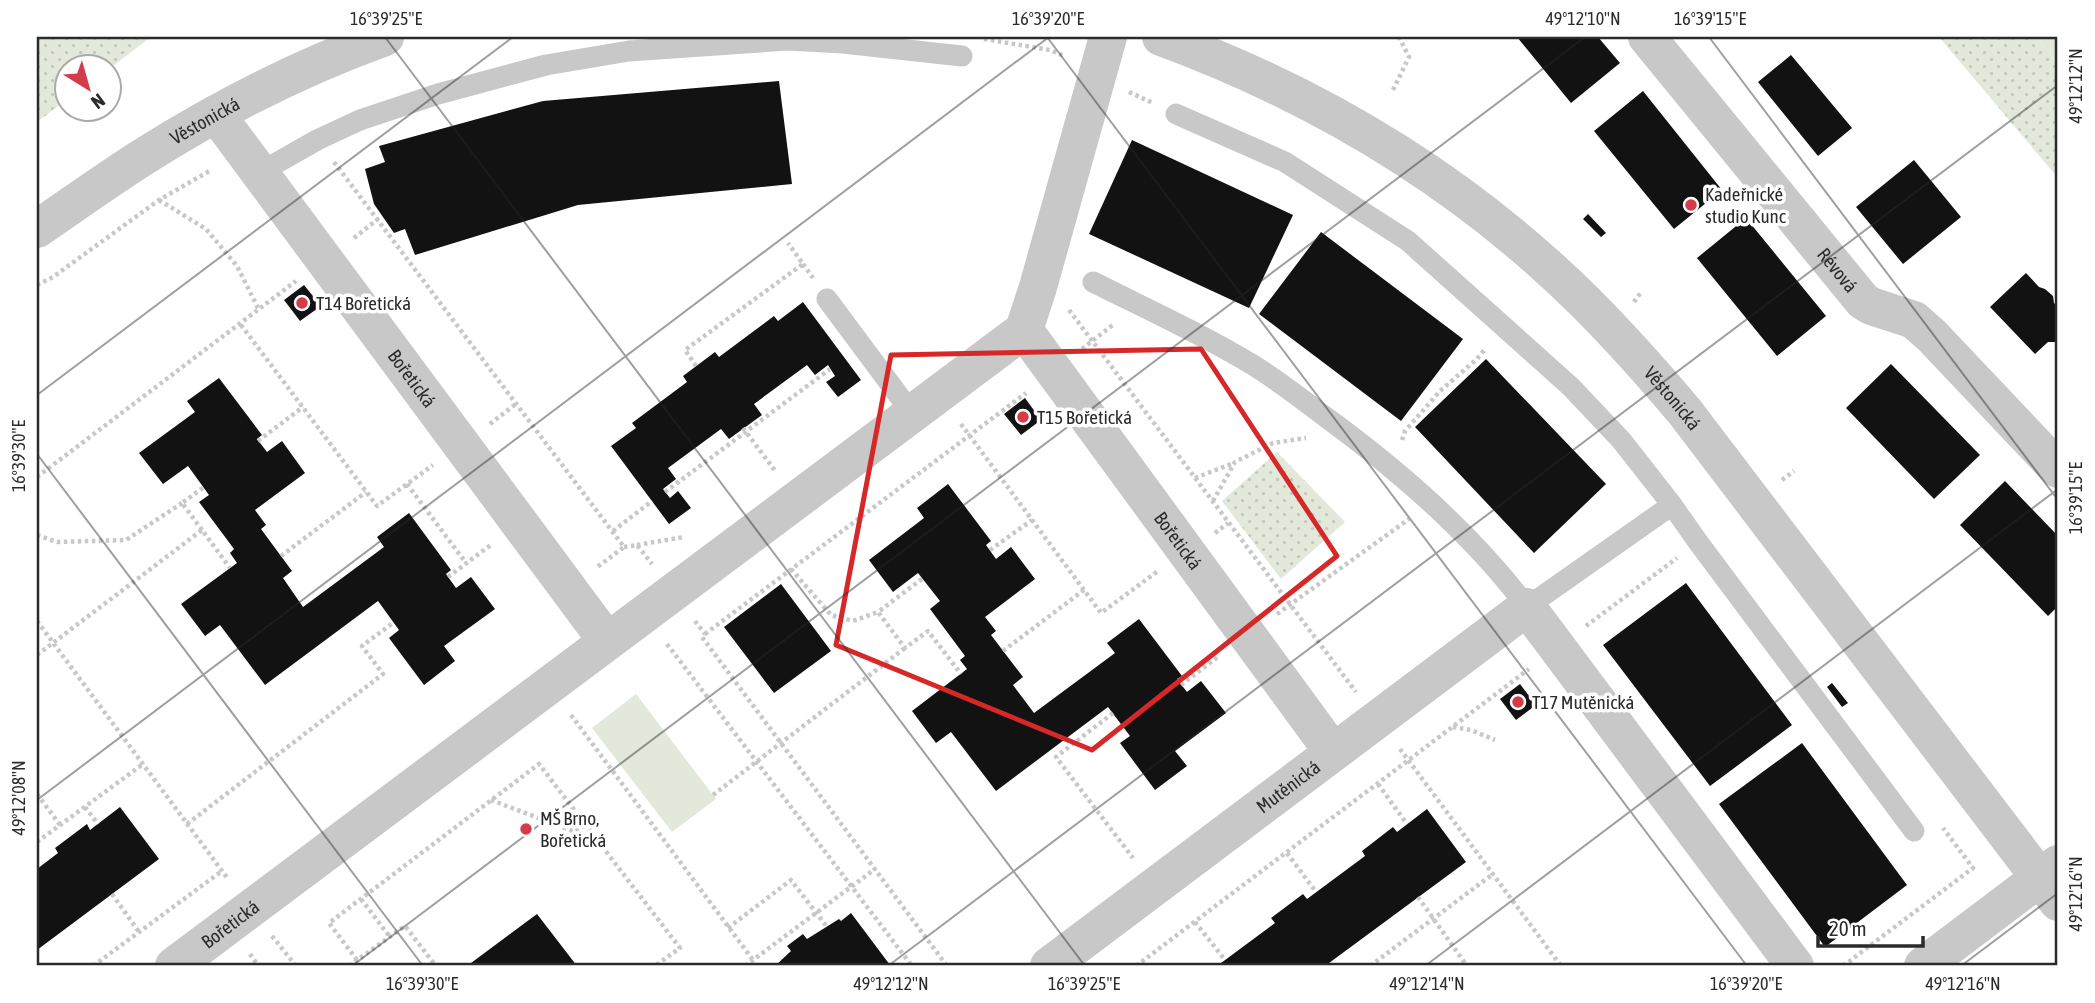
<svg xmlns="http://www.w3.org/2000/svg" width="2095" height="1003" font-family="'Asap Condensed',sans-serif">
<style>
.grass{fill:url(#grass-tufts)}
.park{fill:url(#park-dots)}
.pitch{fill:#e2e8da}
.building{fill:#121212}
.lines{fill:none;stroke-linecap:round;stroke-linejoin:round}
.path{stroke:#c8c8c8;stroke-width:4.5;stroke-dasharray:3.5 3.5;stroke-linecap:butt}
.service{stroke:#c8c8c8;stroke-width:21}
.minor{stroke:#c8c8c8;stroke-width:38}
.tertiary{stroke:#c8c8c8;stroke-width:38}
.marked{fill:none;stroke:#d62828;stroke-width:5;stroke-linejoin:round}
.ticks{fill:none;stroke:#2b2b2b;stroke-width:2;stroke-opacity:0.45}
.poi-dot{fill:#d43c4c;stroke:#fff;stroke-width:2.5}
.labels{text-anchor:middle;stroke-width:7;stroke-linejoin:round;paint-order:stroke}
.street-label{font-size:19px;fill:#2b2b2b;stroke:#fff}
.poi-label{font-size:19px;fill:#2b2b2b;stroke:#fff;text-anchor:start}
.neatline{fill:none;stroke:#2b2b2b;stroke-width:2.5}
.ticks-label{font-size:18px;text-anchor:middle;fill:#2b2b2b}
</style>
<defs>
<pattern id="grass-tufts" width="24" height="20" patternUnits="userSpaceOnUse" patternTransform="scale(1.75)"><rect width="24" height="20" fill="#e2e8da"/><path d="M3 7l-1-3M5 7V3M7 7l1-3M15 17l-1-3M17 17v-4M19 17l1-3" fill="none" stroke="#c2c7bb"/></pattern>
<pattern id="park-dots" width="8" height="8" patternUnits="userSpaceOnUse" patternTransform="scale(1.75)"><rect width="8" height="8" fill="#e2e8da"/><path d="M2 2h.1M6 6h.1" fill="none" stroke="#c2c7bb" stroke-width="1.8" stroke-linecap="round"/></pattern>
</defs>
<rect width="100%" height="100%" fill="#fff"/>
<path class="grass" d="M 2037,37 L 2058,37 L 2058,65 Z"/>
<path class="park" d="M 37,37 L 151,37 L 109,69 L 108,66 L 66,66 L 66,100 L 37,122 Z
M 1939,37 L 2037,37 L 2058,65 L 2058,178 Z
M 1277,452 L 1345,522 L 1281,579 L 1222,501 Z"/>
<path class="pitch" d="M 636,694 L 716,799 L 672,832 L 592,728 Z"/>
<path class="building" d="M 1517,37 L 1598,37 L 1620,63 L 1571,103 Z
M 1791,55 L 1852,128 L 1818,156 L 1758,82 Z
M 779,81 L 792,184 L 578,205 L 415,255 L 405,229 L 394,233 L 374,204 L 365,169 L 385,162 L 379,146 L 543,101 Z
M 1643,91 L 1722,190 L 1674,229 L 1594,131 Z
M 1132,140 L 1293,215 L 1249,308 L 1089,234 Z
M 1914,160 L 1961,217 L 1903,264 L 1856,207 Z
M 1588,214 L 1606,233 L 1601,237 L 1583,219 Z
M 1746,218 L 1826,316 L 1777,356 L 1697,258 Z
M 1321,232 L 1463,339 L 1401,421 L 1259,314 Z
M 2026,273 L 2039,287 L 2045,289 L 2053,296 L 2054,303 L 2058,307 L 2057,342 L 2048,342 L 2035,354 L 1990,307 Z
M 304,285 L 321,306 L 300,321 L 284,300 Z
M 803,302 L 861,380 L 838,397 L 826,382 L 835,376 L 828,365 L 815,375 L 807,365 L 754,404 L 762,415 L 729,439 L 721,429 L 668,468 L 676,479 L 663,489 L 670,498 L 678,491 L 691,508 L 669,524 L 611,446 L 636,428 L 632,423 L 687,382 L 683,376 L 715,352 L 719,357 L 774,316 L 778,321 Z
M 1486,359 L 1606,484 L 1534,553 L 1415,427 Z
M 1891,364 L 1980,455 L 1934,499 L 1846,408 Z
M 219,378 L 262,435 L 257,439 L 267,452 L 282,441 L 305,473 L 255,510 L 266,525 L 261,529 L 292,571 L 283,578 L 303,607 L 384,547 L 377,537 L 409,513 L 451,570 L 446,574 L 456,588 L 471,577 L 495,609 L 444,646 L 455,661 L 424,685 L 389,638 L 399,630 L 378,601 L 265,685 L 220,625 L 205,636 L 181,604 L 237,563 L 230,553 L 234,549 L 199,502 L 209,495 L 188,466 L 163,484 L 139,453 L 195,412 L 187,401 Z
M 1025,398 L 1041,420 L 1021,435 L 1004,414 Z
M 2005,481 L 2058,536 L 2058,606 L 2048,616 L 1960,525 Z
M 948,484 L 991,541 L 986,545 L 996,559 L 1011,547 L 1035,579 L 985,617 L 996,631 L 991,635 L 1023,677 L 1013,685 L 1034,713 L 1115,653 L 1107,643 L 1139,619 L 1182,676 L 1177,679 L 1187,692 L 1201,681 L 1226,713 L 1175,751 L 1187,766 L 1155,790 L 1120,743 L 1130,736 L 1108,707 L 996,791 L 951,732 L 936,743 L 912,711 L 967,669 L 960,660 L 965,656 L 930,609 L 940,601 L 918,573 L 893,592 L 869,560 L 924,518 L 917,508 Z
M 1686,583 L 1792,725 L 1710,786 L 1603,645 Z
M 781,584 L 831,651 L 774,693 L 724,627 Z
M 1832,683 L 1848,703 L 1842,707 L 1827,687 Z
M 1520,684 L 1536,705 L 1516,720 L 1500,699 Z
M 1802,743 L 1907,885 L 1825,947 L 1719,804 Z
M 120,807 L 159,859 L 37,950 L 37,869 L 58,853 L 55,848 L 87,824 L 90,830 Z
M 1427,809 L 1466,862 L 1325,966 L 1217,966 L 1275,923 L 1271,918 L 1303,894 L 1307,899 L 1365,856 L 1362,851 L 1393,827 L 1397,832 Z
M 851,913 L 890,965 L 889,966 L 775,966 L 791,951 L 787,946 L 803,934 L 807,939 L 839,919 L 841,921 Z
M 537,914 L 577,966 L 467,966 Z"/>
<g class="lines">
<path class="path" d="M 984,39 L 1050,50 L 1064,56
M 1393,90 L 1409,57 L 1399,37
M 1129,92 L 1153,103
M 334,162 L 624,547 L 596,568
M 159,200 L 206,229 L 237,266 L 259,310
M 354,238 L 378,219
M 803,264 L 813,278
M 37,285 L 53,277 L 159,200 L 211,170
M 1634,302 L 1642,291
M 1069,310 L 1356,692
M 241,325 L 377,506 L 433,465
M 1082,349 L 1114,324
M 696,366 L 685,350 L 803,264 L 788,243
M 490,424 L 517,403
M 961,424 L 1101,613 L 1158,571
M 743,428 L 776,472
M 1402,440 L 1405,431 L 1440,391 L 1477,359 L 1485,349
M 258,441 L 303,407
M 37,477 L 296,281
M 1195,478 L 1234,463
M 1782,480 L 1794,471
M 407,484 L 466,563
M 665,492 L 830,369
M 1213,501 L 1235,462 L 1273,443 L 1306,438
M 202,530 L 182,503 L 204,487
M 613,531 L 652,501
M 1215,533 L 1228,523
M 37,535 L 57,542 L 126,540 L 182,503
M 637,545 L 684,537
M 624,547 L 637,545 L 652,564
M 990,550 L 1032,520
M 281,556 L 366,492
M 791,569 L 831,615 L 853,621 L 878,612
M 448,577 L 492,544
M 922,579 L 878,612 L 905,648 L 928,631 L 961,674
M 1277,614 L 1409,519
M 37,621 L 228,879
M 695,621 L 705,634 L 702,637 L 947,966
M 1586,626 L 1677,558
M 705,634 L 1026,393
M 667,644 L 912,966
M 1003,651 L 1084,590
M 37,655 L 202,530 L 230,568
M 1181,685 L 1219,656
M 1113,713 L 1056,757 L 1133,858
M 571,715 L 753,960
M 1453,727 L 1471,730 L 1495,740
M 1400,749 L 1561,966
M 1378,784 L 1407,824
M 37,794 L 60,825
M 713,795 L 905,648
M 491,800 L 575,832 L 586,824
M 85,807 L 98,824
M 187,824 L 383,674 L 362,646 L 393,623
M 37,842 L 143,764
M 1287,853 L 1316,892
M 112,894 L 139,932
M 1418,897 L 1467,966
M 361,899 L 390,937
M 1195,922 L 1225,960
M 728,928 L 791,880 L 827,927
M 272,936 L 296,966
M 250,954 L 257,964 L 254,966
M 357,960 L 329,923 L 539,764 L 680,948 L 655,966
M 1329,964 L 1331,966
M 93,966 L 222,871
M 349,966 L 405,926 L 436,966
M 745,966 L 875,869
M 1136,966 L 1529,669
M 1370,966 L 1493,874
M 1843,966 L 1973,868 L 1943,828"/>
<path class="service" d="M 1176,114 L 1285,162 L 1408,241 L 1571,387 L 1622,441 L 1672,505 L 1698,542 L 1914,831
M 259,173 L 317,140 L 360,120 L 438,94 L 546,65 L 629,51 L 787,40 L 843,43 L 962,56
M 1093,282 C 1147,309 1202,334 1253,365 C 1279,381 1303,400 1327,418 C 1401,472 1472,534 1527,607 L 1672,505
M 827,299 L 911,412"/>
<g class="minor">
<path id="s1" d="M 1647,37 L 1863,301 L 1871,306 L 1914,320 L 1932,336 L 2058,469"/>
<path id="s2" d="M 216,114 L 607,641"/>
<path id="s3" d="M 1024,330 L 1333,752"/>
<path id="s4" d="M 174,966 L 1024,330 L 1038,287 L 1108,37"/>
<path id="s5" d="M 1049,966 L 1527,607 L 1795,966"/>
<path d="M 1923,966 L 2058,864"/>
</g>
<g class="tertiary">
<path id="s6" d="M 1161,37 C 1321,96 1464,182 1585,302 C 1620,337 1653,374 1685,412 L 2058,902"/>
<path id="s7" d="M 37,229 C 72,205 107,180 143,157 C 219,109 301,67 385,37"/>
</g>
</g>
<path class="marked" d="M 1201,349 L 1337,556 L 1092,750 L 836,645 L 891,355 Z"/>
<path class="ticks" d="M 385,37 L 1085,966M 1047,37 L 1747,966M 1709,37 L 2058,500M 37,395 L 513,37M 37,454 L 423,966M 37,800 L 1049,37M 352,966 L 1585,37M 888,966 L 2058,85M 1425,966 L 2058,489M 1961,966 L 2058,893"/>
<g class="poi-dot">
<circle cx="1691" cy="205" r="7"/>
<circle cx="302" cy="303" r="7"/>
<circle cx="1023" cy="417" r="7"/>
<circle cx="1518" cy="702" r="7"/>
<circle cx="526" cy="829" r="7"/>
</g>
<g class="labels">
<g class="street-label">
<text dy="7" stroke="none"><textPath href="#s7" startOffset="200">Věstonická</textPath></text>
<text dy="7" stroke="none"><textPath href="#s1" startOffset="301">Révová</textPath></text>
<text dy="7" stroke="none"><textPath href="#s2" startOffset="329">Bořetická</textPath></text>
<text dy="7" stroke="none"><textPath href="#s6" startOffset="634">Věstonická</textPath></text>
<text dy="7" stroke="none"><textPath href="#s3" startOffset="261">Bořetická</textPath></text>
<text dy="7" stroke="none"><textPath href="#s5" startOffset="299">Mutěnická</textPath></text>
<text dy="7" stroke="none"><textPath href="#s4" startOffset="70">Bořetická</textPath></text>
</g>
<g class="poi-label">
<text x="1705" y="201">Kadeřnické<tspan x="1705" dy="22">studio Kunc</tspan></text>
<text x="316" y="310">T14 Bořetická</text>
<text x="1037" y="424">T15 Bořetická</text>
<text x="1532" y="709">T17 Mutěnická</text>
<text x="540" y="825">MŠ Brno,<tspan x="540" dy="22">Bořetická</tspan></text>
</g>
</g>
<rect width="2095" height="1003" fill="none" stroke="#ffffff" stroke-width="77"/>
<g transform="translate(88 88) rotate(143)"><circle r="33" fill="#ffffff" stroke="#aaaaaa" stroke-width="2"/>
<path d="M0-5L12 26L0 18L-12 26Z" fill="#d43c4c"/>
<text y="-10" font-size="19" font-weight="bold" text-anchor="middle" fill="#2b2b2b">N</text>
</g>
<path d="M1818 936v10h105v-10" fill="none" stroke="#2b2b2b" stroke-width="3.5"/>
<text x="1829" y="936" font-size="21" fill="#2b2b2b" stroke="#ffffff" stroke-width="5" paint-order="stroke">20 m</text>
<rect x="38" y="38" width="2018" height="926" class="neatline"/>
<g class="ticks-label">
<text x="386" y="25">16°39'25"E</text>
<text x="1048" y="25">16°39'20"E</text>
<text x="1583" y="25">49°12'10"N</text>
<text x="1710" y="25">16°39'15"E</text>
<text transform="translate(2076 86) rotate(-90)" y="6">49°12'12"N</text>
<text transform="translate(19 456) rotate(-90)" y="6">16°39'30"E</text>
<text transform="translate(2076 498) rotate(-90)" y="6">16°39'15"E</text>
<text transform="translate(19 798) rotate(-90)" y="6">49°12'08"N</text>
<text transform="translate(2076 894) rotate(-90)" y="6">49°12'16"N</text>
<text x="422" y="990">16°39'30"E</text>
<text x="891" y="990">49°12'12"N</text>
<text x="1084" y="990">16°39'25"E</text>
<text x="1427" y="990">49°12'14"N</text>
<text x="1746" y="990">16°39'20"E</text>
<text x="1963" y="990">49°12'16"N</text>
</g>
</svg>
